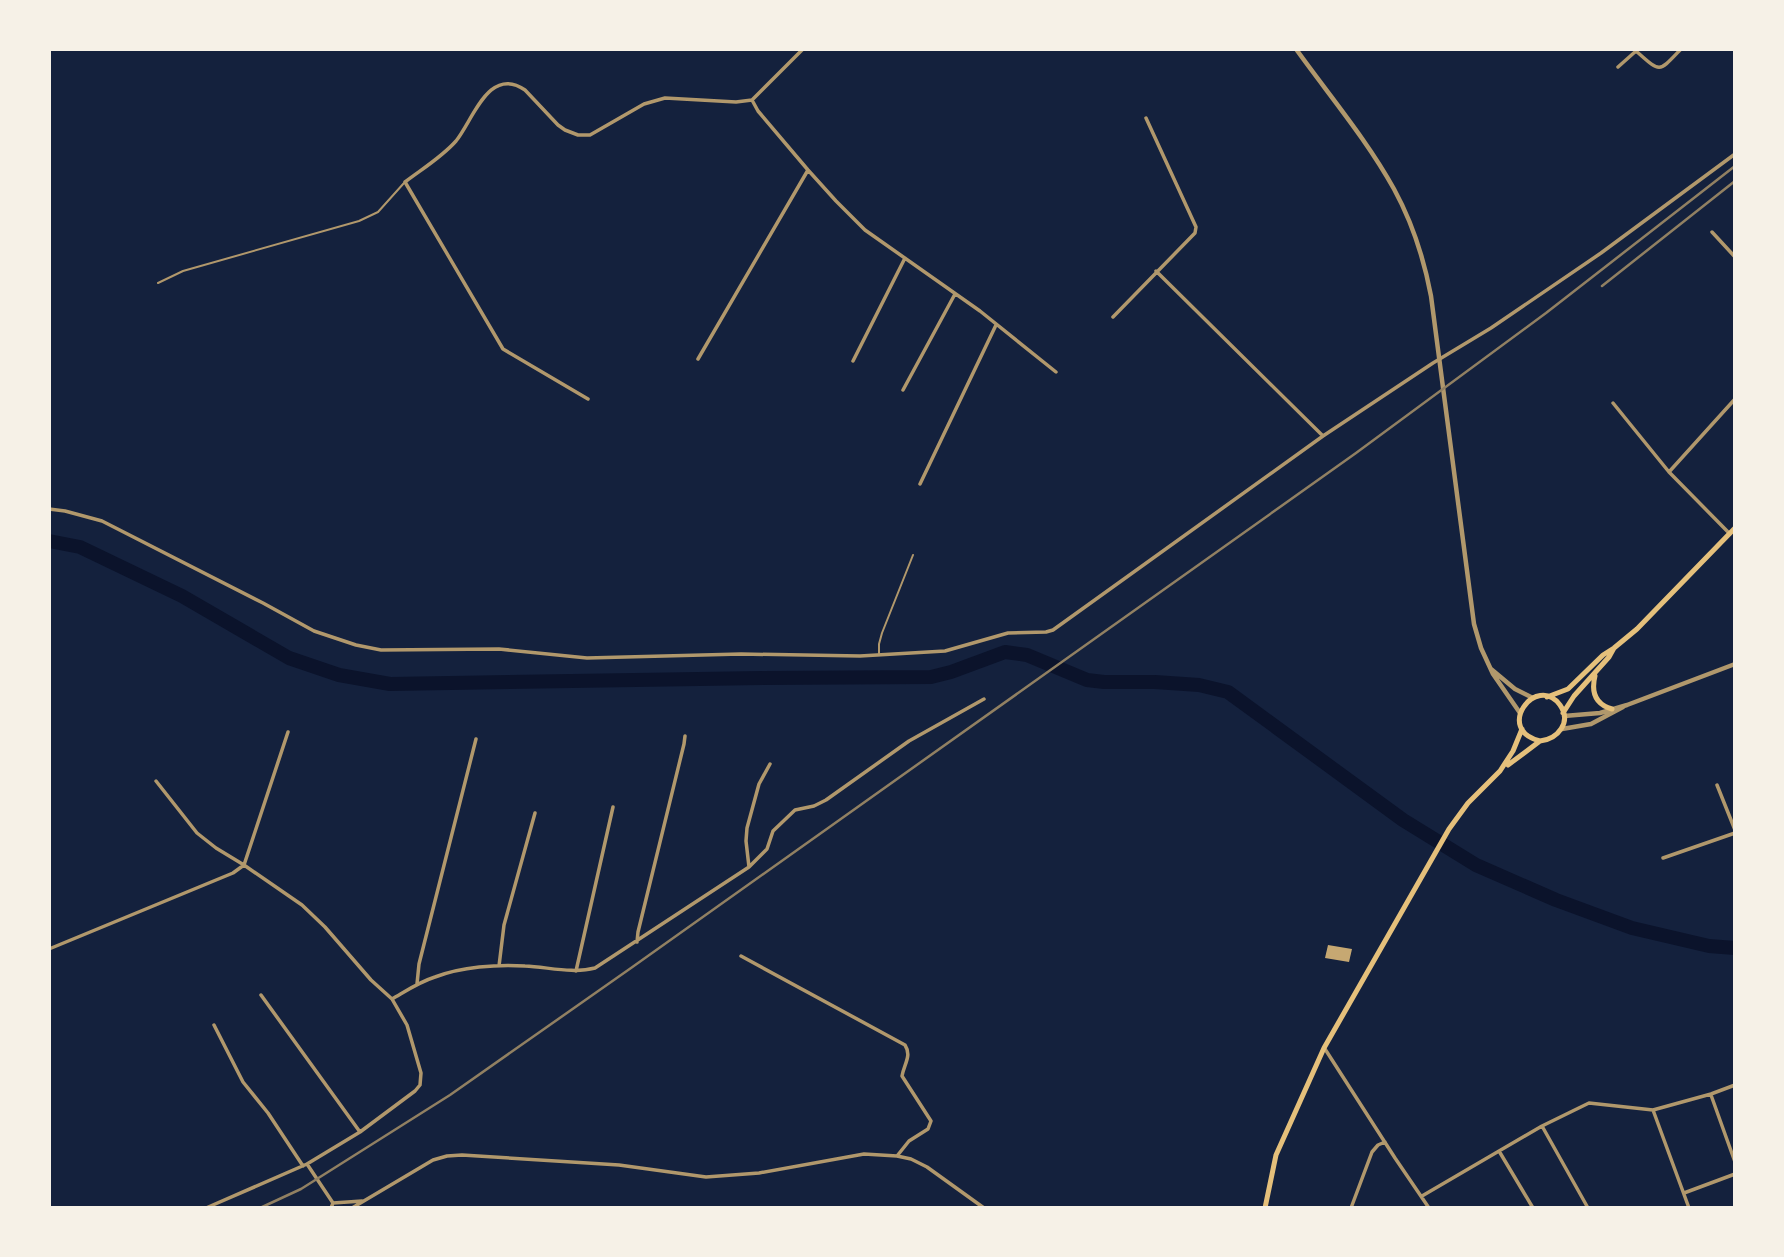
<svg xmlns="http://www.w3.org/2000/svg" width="1784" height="1257" font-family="Overpass,sans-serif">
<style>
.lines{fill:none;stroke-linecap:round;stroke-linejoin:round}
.river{stroke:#0b132b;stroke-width:14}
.building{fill:#c6a872}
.service{stroke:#b1986c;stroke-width:2}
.minor{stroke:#b1986c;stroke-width:3.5}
.tertiary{stroke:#b1986c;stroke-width:4.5}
.secondary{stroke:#e5c07b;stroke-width:5}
.rail{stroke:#918062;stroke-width:2.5}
</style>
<rect width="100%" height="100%" fill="#14213d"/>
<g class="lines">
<path class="river" d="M 49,541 L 80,547 L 182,596 L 289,658 L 339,675 L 390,684 L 762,678 L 931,677 L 951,672 L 1005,652 L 1027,655 L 1087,680 L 1104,682 L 1155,682 L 1199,685 L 1228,692 L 1403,820 L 1476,865 L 1556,900 L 1632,928 L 1709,946 L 1735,948"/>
</g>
<path class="building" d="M 1328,945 L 1352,949 L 1349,962 L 1325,958 Z"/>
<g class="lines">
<path class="service" d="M 158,283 L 183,271 L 359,221 L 378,212 L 404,183
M 879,654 L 879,644 L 882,633 L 913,555"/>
<path class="minor" d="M 1618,67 L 1636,51 C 1661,73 1658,73 1681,49
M 752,100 L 758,111 L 808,170 L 836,201 L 865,230 L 980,311 L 1056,372
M 1712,232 L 1735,257
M 1156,271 L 1323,436
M 1113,317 L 1195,233 L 1196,227 L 1146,118
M 698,359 L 808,170
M 853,361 L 905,258
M 903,390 L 955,294
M 588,399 L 503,349 L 405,182 C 422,169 442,157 456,141 C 473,120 489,65 525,90 L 558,125 L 565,130 L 578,135 L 590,135 L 644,104 L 665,98 L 736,102 L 752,100 L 803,49
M 1613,403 L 1669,472 L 1730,534
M 1669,472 L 1735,399
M 920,484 L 996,325
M 49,509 L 65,511 L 102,521 L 263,603 L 314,631 L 356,645 L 381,650 L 499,649 L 587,658 L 741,654 L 860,656 L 945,651 L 1008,633 L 1046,632 L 1053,630 L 1323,436 L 1433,363 L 1491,328 L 1601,253 L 1735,154
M 156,781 L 197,833 L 216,848 L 244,865 L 302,905 L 325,927 L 371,980 L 392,999 L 407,1025 L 421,1073 L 420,1085 L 415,1091 L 360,1132 L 307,1164 L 206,1208
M 1717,785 L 1735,830
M 1663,858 L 1735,833
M 749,867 L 746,841 L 747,828 L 759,784 L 770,764
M 637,942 L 638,932 L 684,744 L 685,736
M 49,949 L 233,873 L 244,865 L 288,732
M 741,956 L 905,1045 C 912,1056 904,1064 902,1076 L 931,1121 L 928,1129 L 909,1141 L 897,1156
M 499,966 L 504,925 L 535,813
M 576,971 L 613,807
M 417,984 L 419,964 L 476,739
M 261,995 L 360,1132
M 392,999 C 406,991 419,982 435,977 C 461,967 497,964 525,966 C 548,967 573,974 595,968 L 749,867 L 767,849 L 773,831 L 795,810 L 814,806 L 826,800 L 909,741 L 984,699
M 214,1025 L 243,1082 L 268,1113 L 303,1166
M 1325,1049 L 1395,1158 L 1429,1208
M 1711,1095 L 1735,1162
M 1653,1110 L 1689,1208
M 1542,1126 L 1588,1208
M 1499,1151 L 1533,1208
M 307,1164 L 333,1203
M 1684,1193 L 1735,1174
M 1422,1196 L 1542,1126 L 1589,1103 L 1653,1110 L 1711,1094 L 1735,1085
M 331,1208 L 333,1203 L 362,1201
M 352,1208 L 433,1160 L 447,1156 L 462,1155 L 619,1165 L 706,1177 L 759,1173 L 864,1154 L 897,1156 L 911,1159 L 927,1167 L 984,1208
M 1351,1208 L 1372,1152 L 1378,1145 L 1385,1142"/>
<path class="tertiary" d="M 1296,49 C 1329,95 1367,140 1394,189 C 1412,222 1424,259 1431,296 L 1474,624 L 1481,648 L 1493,674 L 1520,713
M 1491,669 L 1515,689 L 1533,698
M 1564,716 L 1600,713 L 1627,705 L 1735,664
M 1562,729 L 1591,724 L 1623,707"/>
<path class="secondary" d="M 1595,676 C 1591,692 1595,704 1612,709
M 1547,697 L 1568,689 L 1603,655 L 1614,648 L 1637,629 L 1735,528
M 1563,713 L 1574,696 L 1609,657 L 1614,648
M 1508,765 L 1540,741 C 1558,739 1572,722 1560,705 C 1536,673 1494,730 1540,741
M 1265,1208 L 1276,1155 L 1324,1048 L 1449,829 L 1468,803 L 1500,771 L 1513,751 L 1522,729"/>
<path class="rail" d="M 1602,286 L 1735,181
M 260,1208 L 301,1189 L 450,1095 L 631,968 L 1356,453 L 1546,313 L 1735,166"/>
</g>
<rect width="1784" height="1257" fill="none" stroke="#f6f1e7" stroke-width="102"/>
</svg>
